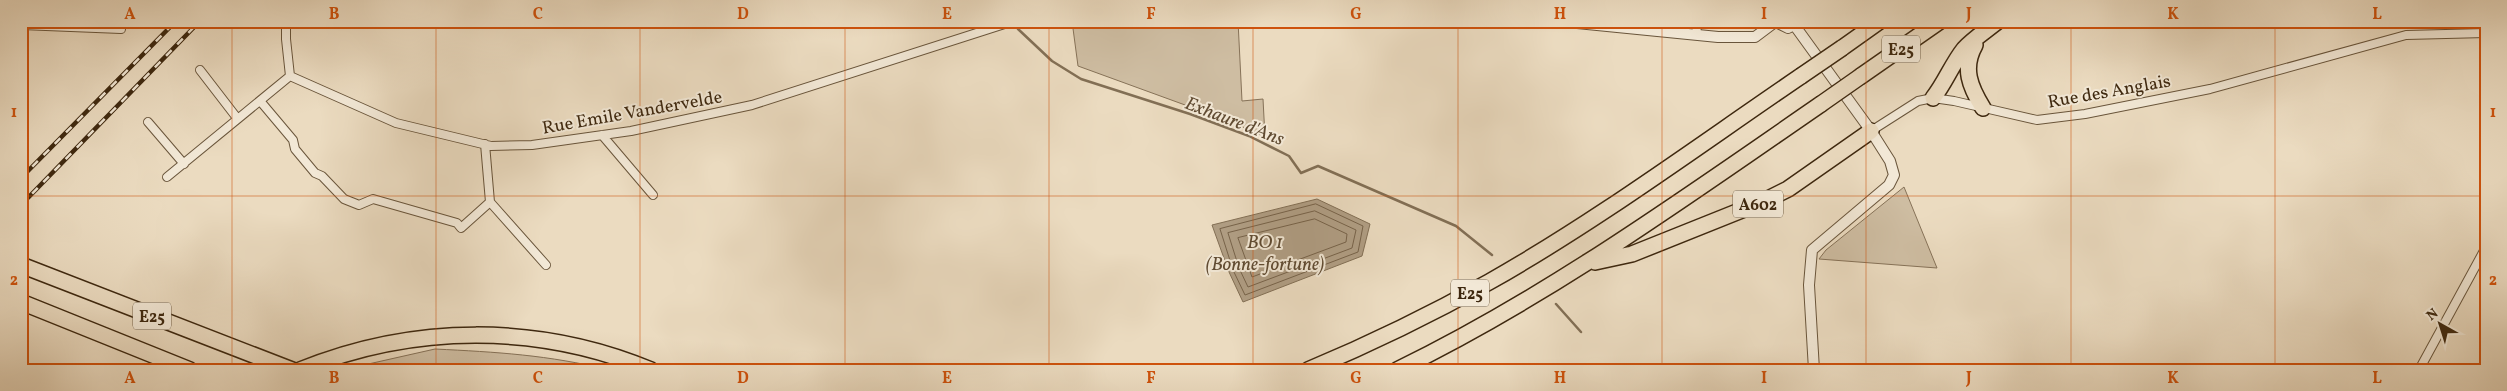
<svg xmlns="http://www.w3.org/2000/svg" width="2507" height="391" font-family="Vollkorn,serif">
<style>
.green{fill:#cebda2;stroke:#867258}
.water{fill:#b09e84;stroke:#826f55}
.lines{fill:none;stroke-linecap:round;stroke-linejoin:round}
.shore{stroke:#77634a;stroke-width:1}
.stream{stroke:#826f55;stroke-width:2.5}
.minor-casing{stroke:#69553b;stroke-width:10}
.tertiary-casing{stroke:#69553b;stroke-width:12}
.motorway-casing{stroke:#3e280f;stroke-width:18}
.minor{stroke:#f2e8d6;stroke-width:8}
.tertiary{stroke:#f2e8d6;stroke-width:10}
.motorway{stroke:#ebdbc0;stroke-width:15}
.rail-casing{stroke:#3e280f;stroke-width:4.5}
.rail{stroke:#f2e8d6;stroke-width:2.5;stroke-dasharray:8;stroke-linecap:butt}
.motorway-bridge-casing{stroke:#3e280f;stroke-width:18;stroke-linecap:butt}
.motorway-bridge{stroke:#ebdbc0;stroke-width:15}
.grid{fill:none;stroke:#ce520c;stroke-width:1;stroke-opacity:0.55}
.labels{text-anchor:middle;stroke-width:4;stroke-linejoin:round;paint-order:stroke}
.shield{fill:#f2e8d6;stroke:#74624b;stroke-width:1}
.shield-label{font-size:16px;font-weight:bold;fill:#3e280f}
.street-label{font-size:18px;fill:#3e280f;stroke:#f2e8d6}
.water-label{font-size:19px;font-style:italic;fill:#604b32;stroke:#f2e8d6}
.neatline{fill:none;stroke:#ce520c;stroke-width:2}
.grid-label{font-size:16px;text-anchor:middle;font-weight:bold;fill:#ce520c}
</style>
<rect width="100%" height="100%" fill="#ebdbc0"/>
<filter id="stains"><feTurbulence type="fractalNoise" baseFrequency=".004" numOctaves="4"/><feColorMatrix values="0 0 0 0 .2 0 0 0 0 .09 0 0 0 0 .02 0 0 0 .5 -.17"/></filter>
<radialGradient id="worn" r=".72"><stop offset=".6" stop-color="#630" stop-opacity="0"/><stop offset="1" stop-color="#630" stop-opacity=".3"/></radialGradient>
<path class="green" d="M 1072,21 L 1238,21 L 1242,101 L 1263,99 L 1265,137 L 1229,121 L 1078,66 Z
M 1904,187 L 1937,268 L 1819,259 L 1826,250 Z
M 435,349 C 496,352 549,355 609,370 L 362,370 L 355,367 Z"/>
<path class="water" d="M 1317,199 L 1370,224 L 1362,256 L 1243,302 L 1229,272 L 1212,225 Z"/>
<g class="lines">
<path class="shore" d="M 1316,204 L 1363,226 L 1358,252 L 1245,295 L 1233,270 L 1220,229 Z
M 1315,211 L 1356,230 L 1352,248 L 1248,287 L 1239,268 L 1228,233 Z
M 1315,219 L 1347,234 L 1346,242 L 1252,277 L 1238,238 Z"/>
<path class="stream" d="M 1018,29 L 1052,61 L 1081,79 L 1190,114 L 1249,136 L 1289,156 L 1301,173 L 1318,166 L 1456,226 L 1492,255
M 1556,304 L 1581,332"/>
<defs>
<path id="minor" d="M 286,21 L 286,39 L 290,76 L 396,123 L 491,146 L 532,145 L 631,131 L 752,105 L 1014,21
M 1696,21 L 1697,35
M 21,25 L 121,29
M 200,70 L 237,118
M 261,102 L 293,140 L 295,149 L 315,173 L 322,176 L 344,199 L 359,205 L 373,199 L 457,223 L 461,228 L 490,202 L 485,144
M 148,122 L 184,164
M 1871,131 L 1918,101 L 1933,98 L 1954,101 L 2037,120 L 2085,114 L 2210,89 L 2406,35 L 2486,33
M 602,135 L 653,195
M 167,177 L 290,76
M 490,202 L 546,265
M 2419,370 L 2486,247"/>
<path id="tertiary" d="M 1557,21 L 1718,37 L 1755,37 L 1775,22
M 1774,21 L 1788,28 L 1802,21
M 1795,26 L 1871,131 L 1890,161 L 1894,175 L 1889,185 L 1812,250 L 1809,285 L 1814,370"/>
<path id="motorway" d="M 1975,45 C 1962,68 1970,87 1983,108
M 1842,48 L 1880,21
M 1861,76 L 1940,21
M 1933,98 C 1945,83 1952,64 1964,49 C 1973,39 1987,30 1998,21
M 1595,262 L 1632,254 L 1762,202 L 1788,189 L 1871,131
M 21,265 L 292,370
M 21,302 L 190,370
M 300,370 C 413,324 538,323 651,370
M 1308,370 C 1370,344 1430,315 1489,282 C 1597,221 1698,146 1801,76
M 1397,370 C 1549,296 1683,199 1821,104"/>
</defs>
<use href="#minor" class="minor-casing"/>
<use href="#tertiary" class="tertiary-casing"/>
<use href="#motorway" class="motorway-casing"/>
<use href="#minor" class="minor"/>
<use href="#tertiary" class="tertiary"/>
<use href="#motorway" class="motorway"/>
<defs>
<path id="rail" d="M 21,178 L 176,21
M 21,205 L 200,21"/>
</defs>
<use href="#rail" class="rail-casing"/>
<use href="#rail" class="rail"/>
<defs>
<path id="motorway-bridge" d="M 1801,76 L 1842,48
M 1821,104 L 1861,76"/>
</defs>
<use href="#motorway-bridge" class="motorway-bridge-casing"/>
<use href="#motorway-bridge" class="motorway-bridge"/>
</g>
<path class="grid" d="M 232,21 L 232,370M 436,21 L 436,370M 640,21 L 640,370M 845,21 L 845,370M 1049,21 L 1049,370M 1253,21 L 1253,370M 1458,21 L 1458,370M 1662,21 L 1662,370M 1866,21 L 1866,370M 2071,21 L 2071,370M 2275,21 L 2275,370M 21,196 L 2486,196"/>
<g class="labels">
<g class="shield">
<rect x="1882" y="35.5" width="38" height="27" rx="4"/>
<rect x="1733" y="190.5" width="50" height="27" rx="4"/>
<rect x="1451" y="279.5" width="38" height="27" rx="4"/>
<rect x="133" y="302.5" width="38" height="27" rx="4"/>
</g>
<g class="shield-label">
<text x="1901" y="55">E25</text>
<text x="1758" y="210">A602</text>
<text x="1470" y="299">E25</text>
<text x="152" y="322">E25</text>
</g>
<g class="street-label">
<text transform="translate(2109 91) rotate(-10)" y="6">Rue des Anglais</text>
<text transform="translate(632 112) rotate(-10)" y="6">Rue Emile Vandervelde</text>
</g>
<g class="water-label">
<text transform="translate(1235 120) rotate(21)" y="7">Exhaure d'Ans</text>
<text x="1265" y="248">BO 1<tspan x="1265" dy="22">(Bonne-fortune)</tspan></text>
</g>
</g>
<rect width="2507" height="391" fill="none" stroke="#ebdbc0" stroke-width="55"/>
<g transform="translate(2440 324) rotate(321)" stroke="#f2e8d6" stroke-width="4" paint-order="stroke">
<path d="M0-4L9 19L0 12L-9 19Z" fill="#3e280f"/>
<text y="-8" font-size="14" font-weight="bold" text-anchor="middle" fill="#3e280f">N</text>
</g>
<rect x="28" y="28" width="2452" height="336" class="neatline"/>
<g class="grid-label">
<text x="130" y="19">A</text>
<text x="334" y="19">B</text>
<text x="538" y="19">C</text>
<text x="743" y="19">D</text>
<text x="947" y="19">E</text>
<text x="1151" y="19">F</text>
<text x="1356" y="19">G</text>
<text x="1560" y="19">H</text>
<text x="1764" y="19">I</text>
<text x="1969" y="19">J</text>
<text x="2173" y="19">K</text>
<text x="2377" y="19">L</text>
<text x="14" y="117">1</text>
<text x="2493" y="117">1</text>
<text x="14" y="285">2</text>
<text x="2493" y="285">2</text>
<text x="130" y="383">A</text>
<text x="334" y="383">B</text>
<text x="538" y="383">C</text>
<text x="743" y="383">D</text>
<text x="947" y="383">E</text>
<text x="1151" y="383">F</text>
<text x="1356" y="383">G</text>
<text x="1560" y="383">H</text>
<text x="1764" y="383">I</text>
<text x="1969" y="383">J</text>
<text x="2173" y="383">K</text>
<text x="2377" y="383">L</text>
</g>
<rect width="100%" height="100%" filter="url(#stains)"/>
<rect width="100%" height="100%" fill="url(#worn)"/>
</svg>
